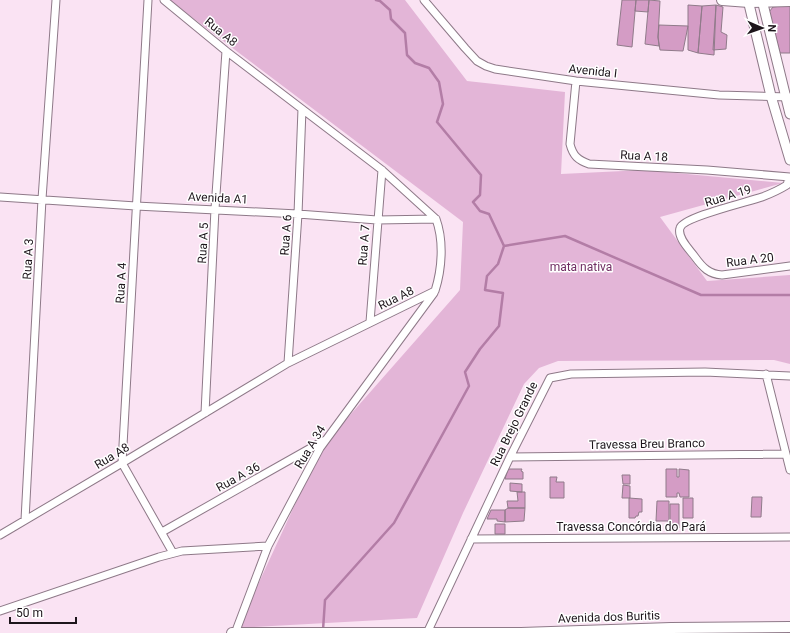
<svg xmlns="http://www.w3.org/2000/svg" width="790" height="633" font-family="Roboto,sans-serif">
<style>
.green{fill:#e3b5d7}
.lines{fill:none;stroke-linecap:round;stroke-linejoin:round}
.stream{stroke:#b37da6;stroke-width:2.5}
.building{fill:#d49cc5;stroke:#907b8a}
.minor-casing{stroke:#8e7988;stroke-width:9}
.tertiary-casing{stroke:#8e7988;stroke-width:11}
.secondary-casing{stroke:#8e7988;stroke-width:12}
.minor{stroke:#fff;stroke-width:7}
.tertiary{stroke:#fff;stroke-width:9}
.secondary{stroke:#fff;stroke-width:10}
.labels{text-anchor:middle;stroke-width:3;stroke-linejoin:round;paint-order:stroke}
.street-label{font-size:12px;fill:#1d151b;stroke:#fff}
.park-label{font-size:12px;fill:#702d62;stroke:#fff}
</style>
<rect width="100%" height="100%" fill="#fae3f3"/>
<path class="green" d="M 169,0 L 405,0 L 467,81 L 565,92 L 561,174 L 644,170 L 783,183 L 660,217 L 707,281 L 790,275 L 790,364 L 774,360 L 558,361 L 539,368 L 524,384 L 463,513 L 417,618 L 238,628 L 321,448 L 460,290 L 463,222 Z"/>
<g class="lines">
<path class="stream" d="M 504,246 L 565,236 L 701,295 L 790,295
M 323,630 L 325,600 L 394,523 L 469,386 L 465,372 L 480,349 L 499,326 L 503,293 L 485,290 L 487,276 L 498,264 L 504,246 L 489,214 L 480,211 L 473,202 L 480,195 L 481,175 L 437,122 L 443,104 L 439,82 L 429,68 L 415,63 L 407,55 L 405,33 L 391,19 L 390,10 L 380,1 L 376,0"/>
</g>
<path class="building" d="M 622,0 L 636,0 L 632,47 L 617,45 Z
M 636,0 L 649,0 L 648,12 L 635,11 Z
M 649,0 L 660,1 L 658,37 L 659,46 L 645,44 Z
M 688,5 L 702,6 L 698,53 L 688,50 Z
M 716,5 L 723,7 L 721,32 L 727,35 L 726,49 L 713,50 Z
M 716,5 L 714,55 L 698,53 L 702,6 Z
M 790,5 L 790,53 L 780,53 L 769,12 L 773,7 Z
M 659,25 L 688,26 L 683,51 L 660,50 L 658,37 Z
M 508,469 L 522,469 L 521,471 L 523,472 L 523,479 L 505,479 Z
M 666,469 L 677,469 L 677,477 L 679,477 L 679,469 L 689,470 L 689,497 L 680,497 L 679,493 L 677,493 L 677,497 L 666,497 Z
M 622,475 L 630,475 L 630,484 L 623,484 Z
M 550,477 L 557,477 L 556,482 L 564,482 L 564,498 L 550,498 Z
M 510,483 L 522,484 L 522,492 L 510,491 Z
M 623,485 L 630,486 L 630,498 L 622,498 Z
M 517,492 L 525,492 L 525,508 L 508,508 L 507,501 L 518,501 Z
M 752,497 L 762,497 L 761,517 L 751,517 Z
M 629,498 L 642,499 L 642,512 L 639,512 L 638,516 L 636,516 L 635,518 L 629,518 Z
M 683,498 L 693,498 L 693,518 L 683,518 Z
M 657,501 L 669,501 L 669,521 L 656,521 Z
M 670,504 L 679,504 L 679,528 L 670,528 Z
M 508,508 L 525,508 L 524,521 L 505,522 L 505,510 Z
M 491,510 L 505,510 L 505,522 L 497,521 L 497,519 L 487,519 Z
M 495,524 L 505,524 L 505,534 L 495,534 Z"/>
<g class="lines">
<defs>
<path id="minor" d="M 148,0 L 122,463 L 173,553
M 424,0 L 465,48 L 477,61 L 486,66 L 495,69 L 576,81 L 719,95 L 789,97
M 576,81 L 570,144 C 573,156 578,160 589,164 L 707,170 L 790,177
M 789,178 L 787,185 C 779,190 770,194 762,197 C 748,202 683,217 680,228 C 677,238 690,250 695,257 C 703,268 709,274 722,275 L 790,266
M 0,197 L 136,206 L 298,214 L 377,220 L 436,219
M 370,322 L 382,170
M 288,363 L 298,214 L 302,109
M 766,374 L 790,470
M 205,413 L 215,209 L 226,51
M 510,457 L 785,454
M 25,520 L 42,199 L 56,0
M 162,532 L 323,441
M 0,535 L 122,463 L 288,363 L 435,291 C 442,269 444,241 436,219 L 382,170 L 226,51 L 164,0
M 471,539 L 790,537
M 0,611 L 159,557 L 182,551 L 268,546
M 237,633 L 237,628 L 268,546 L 320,448 L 434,293
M 427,633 L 510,457 L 550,378 L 571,374 L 705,372 L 790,376"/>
<path id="tertiary" d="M 748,0 L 771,96 L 790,160
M 762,0 L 790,114"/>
<path id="secondary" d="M 722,0 L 749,2 L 790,1
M 232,633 L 425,633
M 429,633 L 521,633 L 671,628 L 790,627"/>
</defs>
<use href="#minor" class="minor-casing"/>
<use href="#tertiary" class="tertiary-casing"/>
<use href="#secondary" class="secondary-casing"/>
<use href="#minor" class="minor"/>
<use href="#tertiary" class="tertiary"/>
<use href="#secondary" class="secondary"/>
</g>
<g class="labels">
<g class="street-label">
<text transform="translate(221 32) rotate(39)" y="4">Rua A8</text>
<text transform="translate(593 71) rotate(6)" y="4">Avenida I</text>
<text transform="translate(644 156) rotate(3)" y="4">Rua A 18</text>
<text transform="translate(728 196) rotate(-17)" y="4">Rua A 19</text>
<text transform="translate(218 198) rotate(3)" y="4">Avenida A1</text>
<text transform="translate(286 235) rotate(-86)" y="4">Rua A 6</text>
<text transform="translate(203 243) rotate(-87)" y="4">Rua A 5</text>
<text transform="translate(364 245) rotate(-86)" y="4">Rua A 7</text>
<text transform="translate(28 259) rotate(-87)" y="4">Rua A 3</text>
<text transform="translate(750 260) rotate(-7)" y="4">Rua A 20</text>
<text transform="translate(121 283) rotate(-87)" y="4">Rua A 4</text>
<text transform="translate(396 298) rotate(-26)" y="4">Rua A8</text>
<text transform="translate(514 424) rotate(-64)" y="4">Rua Brejo Grande</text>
<text transform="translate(647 444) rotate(-1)" y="4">Travessa Breu Branco</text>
<text transform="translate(310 447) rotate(-59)" y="4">Rua A 34</text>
<text transform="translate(112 456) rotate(-31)" y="4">Rua A8</text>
<text transform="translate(238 477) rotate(-29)" y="4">Rua A 36</text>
<text x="631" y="531">Travessa Concórdia do Pará</text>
<text transform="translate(609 617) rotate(-2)" y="4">Avenida dos Buritis</text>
</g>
<g class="park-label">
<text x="581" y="271">mata nativa</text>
</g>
</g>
<g transform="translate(762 28) rotate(92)" stroke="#ffffff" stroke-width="3" paint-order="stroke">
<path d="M0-3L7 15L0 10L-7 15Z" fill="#1d151b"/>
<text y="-6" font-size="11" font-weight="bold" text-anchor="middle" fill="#1d151b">N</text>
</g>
<path d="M10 617v6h66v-6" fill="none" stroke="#1d151b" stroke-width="2"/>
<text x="16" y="617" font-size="12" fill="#1d151b" stroke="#ffffff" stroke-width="3" paint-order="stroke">50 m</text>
</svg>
